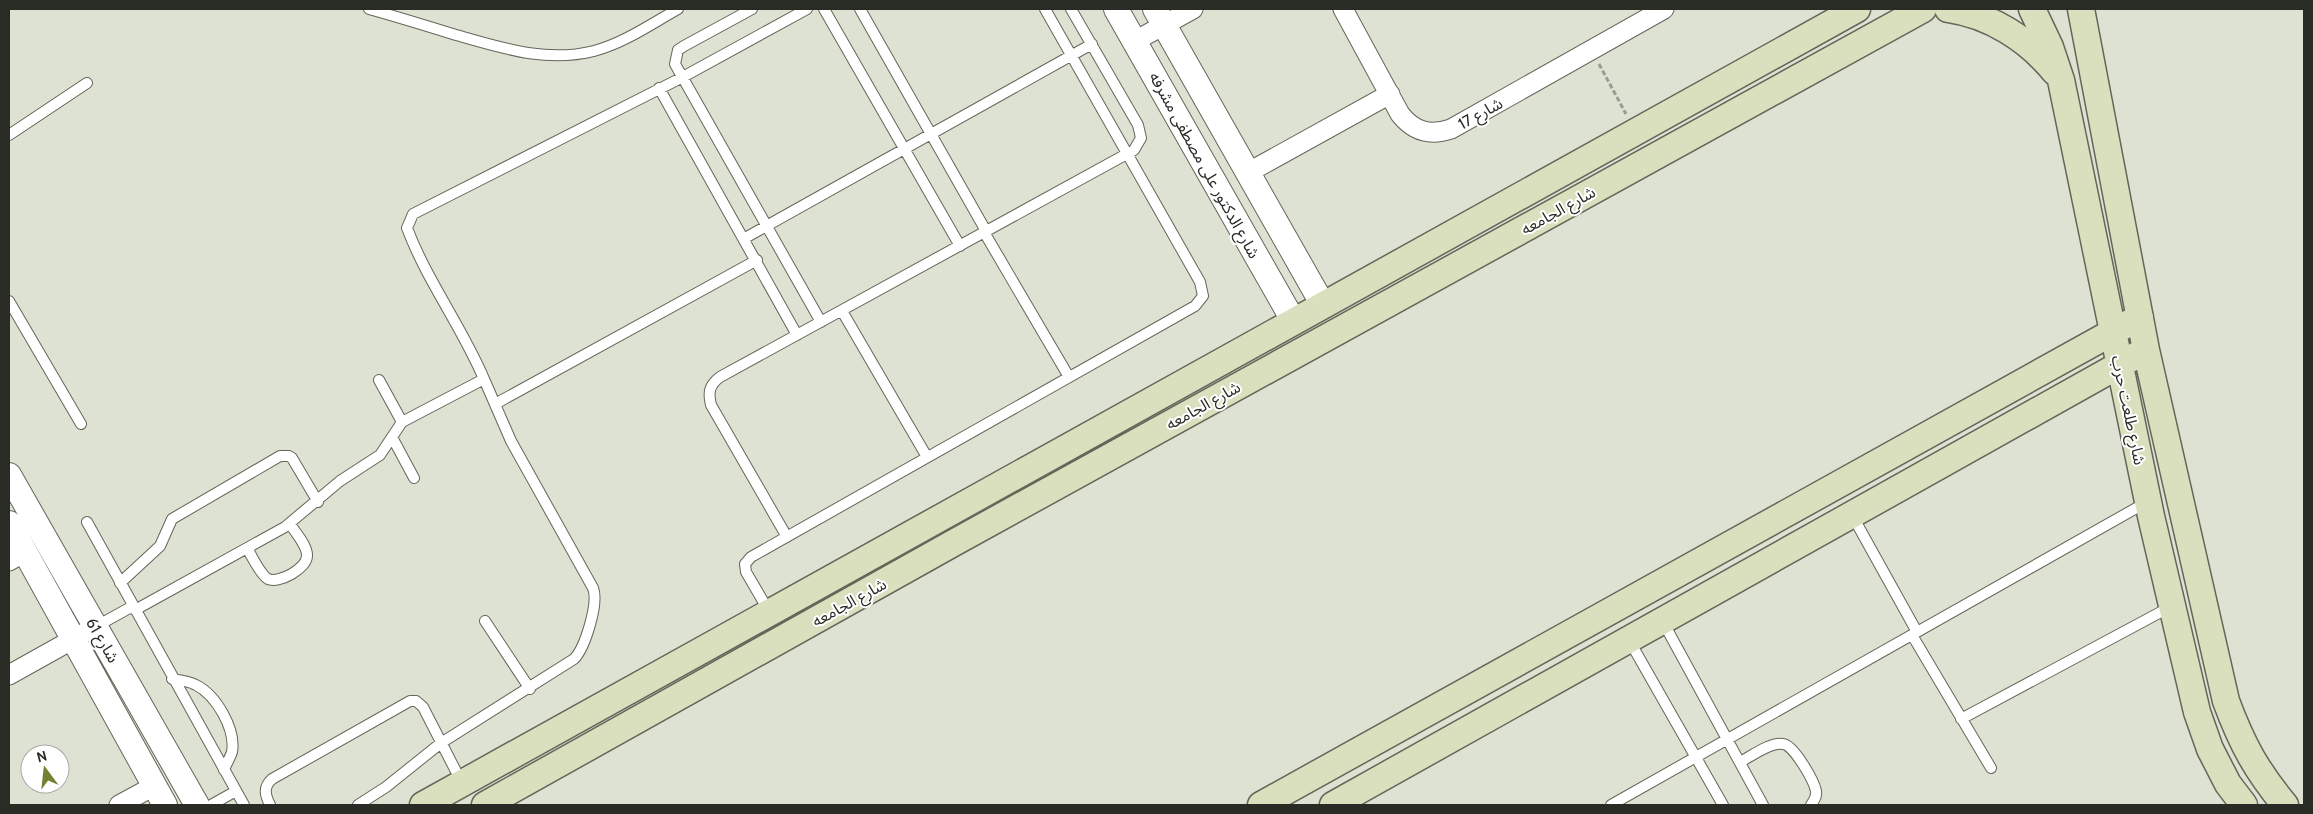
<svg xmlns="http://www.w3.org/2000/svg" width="2313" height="814" font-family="Cabin,'Noto Sans Arabic',sans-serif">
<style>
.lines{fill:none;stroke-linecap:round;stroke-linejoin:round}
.service-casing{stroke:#636659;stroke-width:12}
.minor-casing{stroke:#636659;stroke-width:21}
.tertiary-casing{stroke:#636659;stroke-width:26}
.secondary-casing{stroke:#636659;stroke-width:29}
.path{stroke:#999c91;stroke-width:3;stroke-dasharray:5 2.5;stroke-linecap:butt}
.service{stroke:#fff;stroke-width:10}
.minor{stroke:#fff;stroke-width:19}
.tertiary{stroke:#fff;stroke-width:24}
.secondary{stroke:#dae0be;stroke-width:26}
.labels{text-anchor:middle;stroke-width:4;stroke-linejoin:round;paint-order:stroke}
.street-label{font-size:16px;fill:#292b25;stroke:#fff}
</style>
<rect width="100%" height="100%" fill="#dee2d3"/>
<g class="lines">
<defs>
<path id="service" d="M 369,9 C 398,17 427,26 456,35 C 502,48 546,63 594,51 C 624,43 651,24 678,9
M 752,9 L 684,46 L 678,50 L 675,64 L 821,322
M 824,9 L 960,246
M 860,9 L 986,231
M 659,88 L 797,335
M 9,135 L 87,83
M 984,232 L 1069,377
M 745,238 L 1092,44
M 9,301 L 81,424
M 842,311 L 927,457
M 484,379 C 462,327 427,281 407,228 L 413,214 L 681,78 L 807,9
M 379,380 L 402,422
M 495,404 L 757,260
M 392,437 L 414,478
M 1852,515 L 1917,632
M 87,522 L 244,805
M 787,537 L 711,405 C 708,393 709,385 720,377 L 1134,150 L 1141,138 L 1138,125 L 1071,9
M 248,550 C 253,558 260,574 268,579 C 279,584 308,568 307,555 C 307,545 295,532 290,524
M 120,583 L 160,546 L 172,519 L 280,456 L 289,456 L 292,458 L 318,502
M 135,610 L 285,527 L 340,481 L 380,455 L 402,422 L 484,379 L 511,441 L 593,588 C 599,603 585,648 574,659 L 441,743 L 386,787 L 358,805
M 770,613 L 746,572 L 745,564 L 751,557 L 1195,306 L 1203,296 L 1200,282 L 1045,9
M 485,621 L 530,689
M 1663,622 L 1763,805
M 95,627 L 133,606
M 1912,635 L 1991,768
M 1629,640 L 1723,805
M 172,679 C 180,680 189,681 196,685 C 216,695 236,729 232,752 C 230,758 226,764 224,770
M 1961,719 L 2172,606
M 1740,762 C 1752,756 1770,742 1783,744 C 1794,745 1814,781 1816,791 C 1817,797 1814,800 1811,805
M 211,805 L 236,791
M 270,805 C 265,795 263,787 272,779 L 410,701 L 416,701 L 423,707 L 462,783
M 1611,805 L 2147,502"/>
<path id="minor" d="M 1343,9 L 1400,114 C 1414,132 1430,136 1451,129 L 1664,9
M 1135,41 L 1193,9
M 1249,172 L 1390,94
M 9,561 L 25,552
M 9,675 L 95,627
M 119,805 L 154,786"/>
<path id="tertiary" d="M 1116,9 L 1294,322
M 1155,9 L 1323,305
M 9,475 L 197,805
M 9,523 L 165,805"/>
<path id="secondary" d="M 1948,9 C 1990,15 2028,39 2055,72
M 2032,9 L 2050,47 L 2061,80 L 2151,516 L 2197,712 L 2210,749 L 2228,784 L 2244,805
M 2081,9 L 2146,350 L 2226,701 C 2242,744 2256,770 2285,805
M 423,805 L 1857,9
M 485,805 L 957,541 L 1923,9
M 1261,805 L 2140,317
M 1333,805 L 2146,350"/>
</defs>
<use href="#service" class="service-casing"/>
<use href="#minor" class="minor-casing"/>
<use href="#tertiary" class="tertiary-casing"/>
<use href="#secondary" class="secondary-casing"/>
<path class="path" d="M 1599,64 L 1626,114"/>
<use href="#service" class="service"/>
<use href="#minor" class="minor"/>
<use href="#tertiary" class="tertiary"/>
<use href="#secondary" class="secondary"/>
</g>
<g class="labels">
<g class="street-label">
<text transform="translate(1480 113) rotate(-29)" y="6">شارع 17</text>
<text transform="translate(1205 165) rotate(61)" y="6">شارع الدكتور على مصطفى مشرفه</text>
<text transform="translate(1558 210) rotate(-29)" y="6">شارع الجامعه</text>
<text transform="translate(1203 405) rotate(-29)" y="6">شارع الجامعه</text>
<text transform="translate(2129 410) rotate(78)" y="6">شارع طلعت حرب</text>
<text transform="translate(849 602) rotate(-29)" y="6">شارع الجامعه</text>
<text transform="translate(103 640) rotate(60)" y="6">شارع 61</text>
</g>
</g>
<rect width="2313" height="814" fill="none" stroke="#292b25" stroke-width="20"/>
<g transform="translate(45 769) rotate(345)"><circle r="24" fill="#ffffff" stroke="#a9aaa8"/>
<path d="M0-4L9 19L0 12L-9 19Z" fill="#748332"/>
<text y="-8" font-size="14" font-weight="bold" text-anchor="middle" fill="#292b25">N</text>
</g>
</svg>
